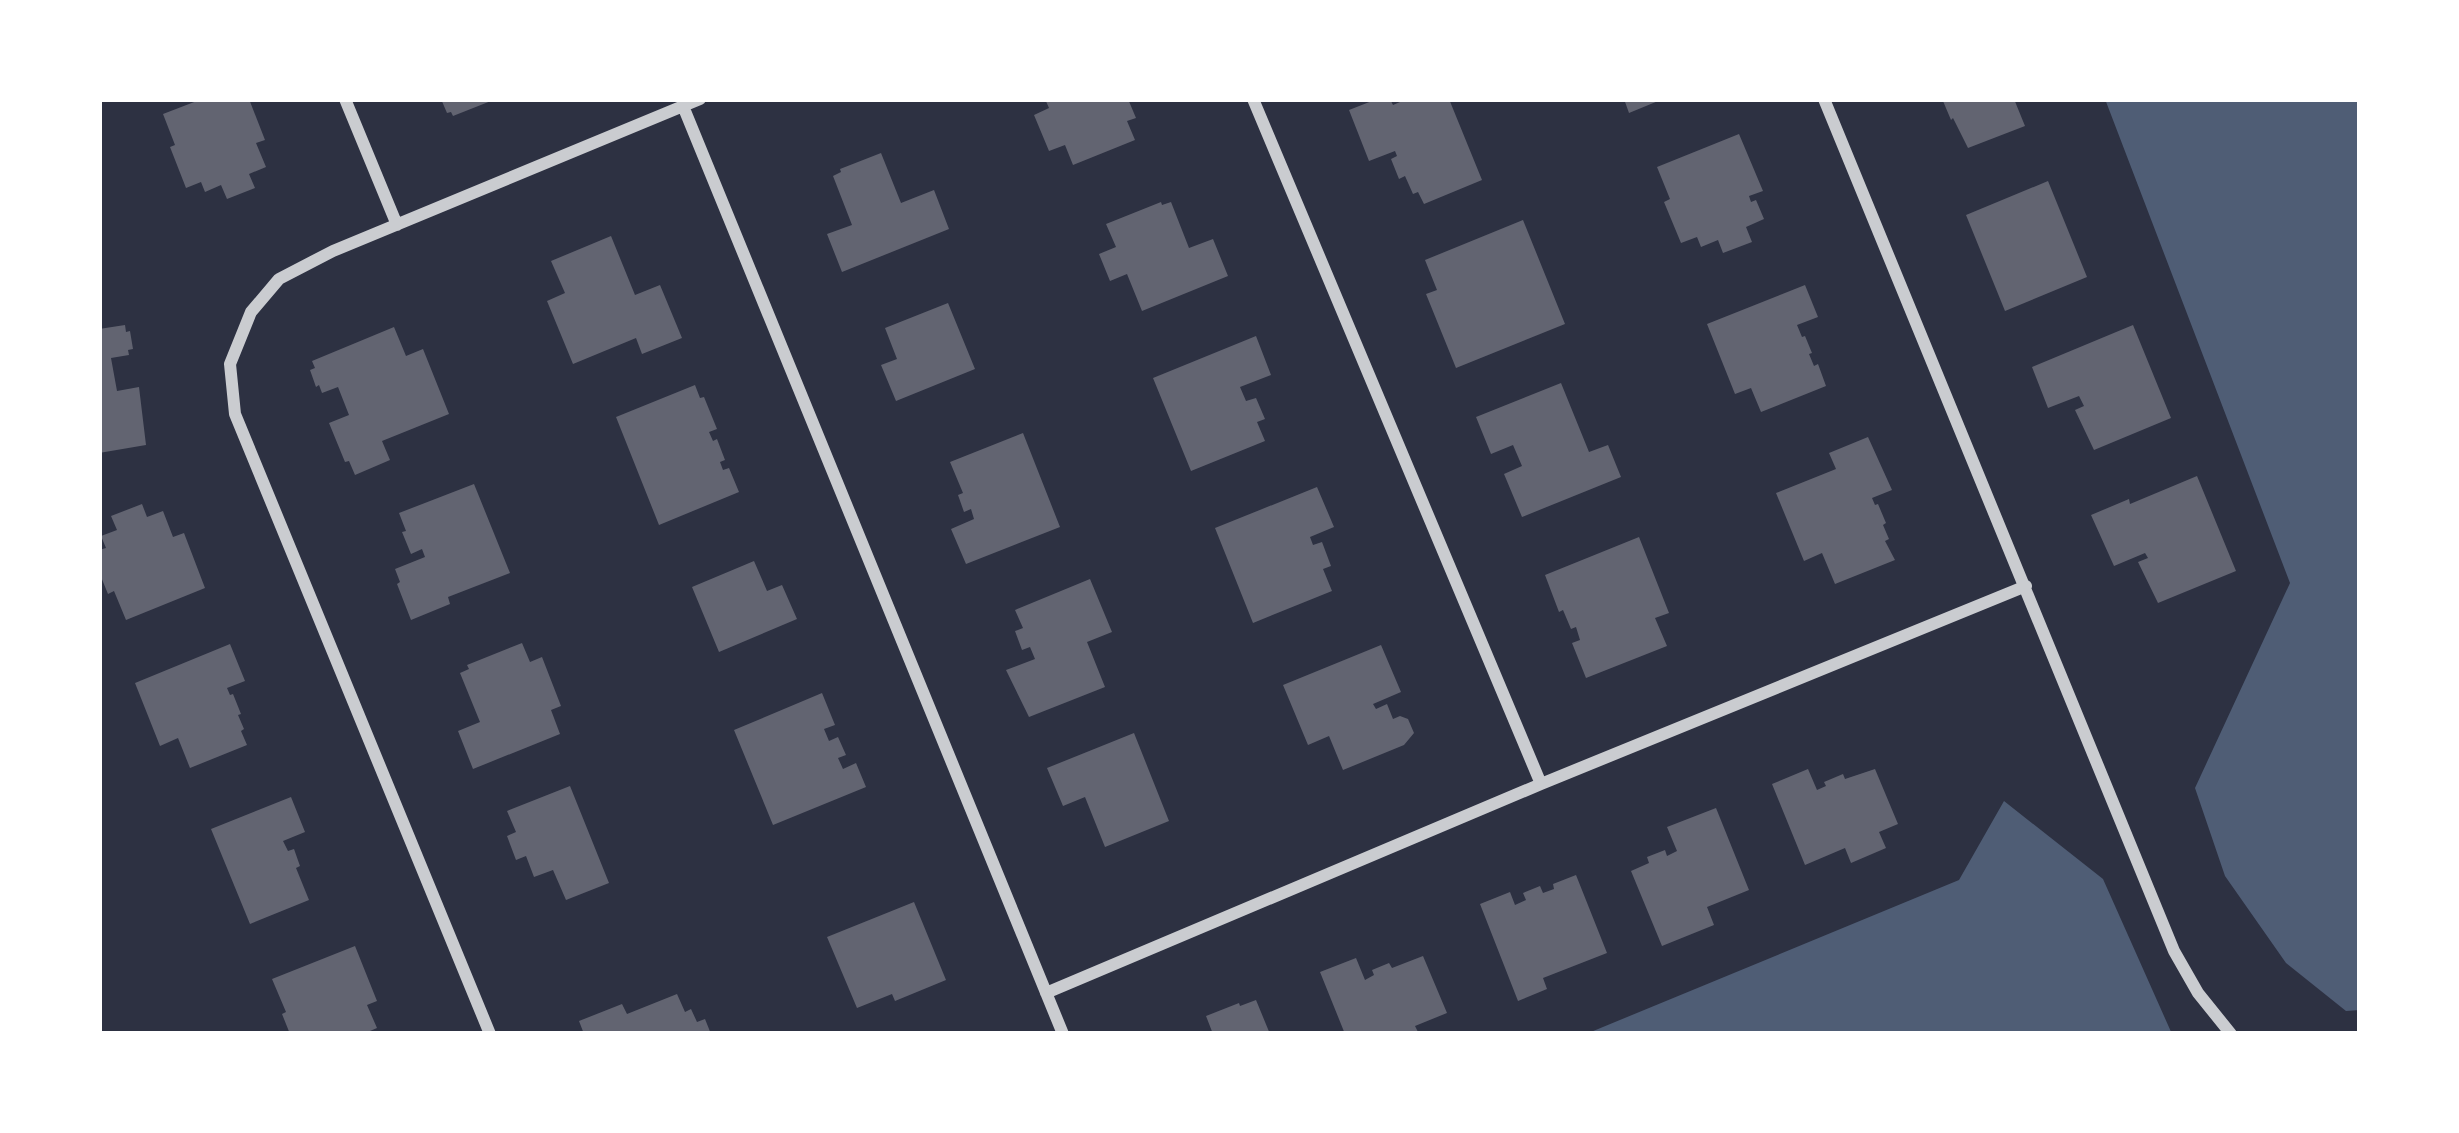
<svg xmlns="http://www.w3.org/2000/svg" width="2459" height="1133" font-family="'Space Grotesk',sans-serif">
<style>
.water{fill:#4f5d75}
.building{fill:#626471}
.lines{fill:none;stroke-linecap:round;stroke-linejoin:round}
.minor{stroke:#caccd0;stroke-width:12}
</style>
<rect width="100%" height="100%" fill="#2d3142"/>
<path class="water" d="M 2105,99 L 2360,99 L 2360,1010 L 2346,1011 L 2286,963 L 2225,876 L 2195,788 L 2290,583 Z
M 2004,801 L 2103,879 L 2172,1034 L 1586,1034 L 1959,880 Z"/>
<path class="building" d="M 202,99 L 249,99 L 265,140 L 256,143 L 266,167 L 249,174 L 255,188 L 227,199 L 221,185 L 205,192 L 201,182 L 186,188 L 170,147 L 175,145 L 163,114 Z
M 441,99 L 496,99 L 453,116 L 451,112 L 447,113 Z
M 1045,99 L 1128,99 L 1136,118 L 1127,121 L 1135,140 L 1073,165 L 1065,145 L 1049,151 L 1034,115 L 1049,108 Z
M 1377,99 L 1390,99 L 1393,105 L 1407,99 L 1449,99 L 1482,180 L 1424,204 L 1418,192 L 1413,194 L 1405,176 L 1399,179 L 1391,159 L 1397,156 L 1395,151 L 1369,161 L 1349,110 Z
M 1624,99 L 1663,99 L 1629,113 Z
M 1945,99 L 2014,99 L 2025,126 L 1968,148 L 1953,118 L 1951,120 L 1943,101 Z
M 1739,134 L 1763,191 L 1749,196 L 1751,202 L 1756,200 L 1764,219 L 1746,227 L 1752,242 L 1723,253 L 1718,240 L 1701,247 L 1697,237 L 1681,243 L 1664,202 L 1670,199 L 1657,167 Z
M 881,153 L 901,203 L 934,190 L 949,229 L 842,272 L 827,234 L 852,225 L 833,176 L 841,172 L 840,169 Z
M 2048,181 L 2087,277 L 2005,311 L 1966,215 Z
M 1161,202 L 1162,205 L 1171,202 L 1189,248 L 1213,239 L 1228,276 L 1142,311 L 1127,274 L 1110,281 L 1099,254 L 1116,247 L 1106,224 Z
M 1523,220 L 1565,324 L 1456,368 L 1426,294 L 1437,290 L 1425,260 Z
M 611,236 L 635,295 L 660,285 L 682,338 L 642,354 L 636,338 L 573,364 L 547,301 L 565,293 L 551,261 Z
M 1805,285 L 1818,317 L 1797,325 L 1802,337 L 1805,336 L 1812,353 L 1809,354 L 1814,366 L 1818,364 L 1826,386 L 1761,412 L 1751,388 L 1735,394 L 1707,324 Z
M 948,303 L 975,369 L 896,401 L 881,365 L 897,359 L 885,328 Z
M 125,325 L 126,332 L 130,331 L 133,349 L 128,350 L 129,355 L 111,358 L 117,391 L 139,387 L 146,445 L 99,453 L 99,329 Z
M 2133,325 L 2171,418 L 2094,450 L 2075,410 L 2084,406 L 2079,396 L 2048,408 L 2032,367 Z
M 394,327 L 406,356 L 423,349 L 449,414 L 382,441 L 390,460 L 355,475 L 349,461 L 345,462 L 329,423 L 349,415 L 338,387 L 322,393 L 319,385 L 316,387 L 310,370 L 315,368 L 312,361 Z
M 1256,336 L 1271,375 L 1240,387 L 1246,401 L 1256,398 L 1265,419 L 1257,422 L 1265,441 L 1191,471 L 1153,378 Z
M 1561,383 L 1589,452 L 1608,445 L 1621,477 L 1522,517 L 1504,474 L 1522,466 L 1513,445 L 1491,454 L 1476,417 Z
M 695,385 L 700,398 L 704,397 L 717,429 L 709,432 L 713,441 L 717,439 L 725,460 L 720,462 L 723,470 L 729,468 L 739,492 L 659,525 L 616,417 Z
M 1023,433 L 1060,527 L 966,564 L 951,529 L 974,519 L 971,509 L 964,512 L 958,495 L 963,493 L 950,462 Z
M 1868,437 L 1892,490 L 1872,498 L 1875,505 L 1878,504 L 1886,523 L 1883,525 L 1889,539 L 1885,541 L 1895,560 L 1835,584 L 1822,553 L 1804,561 L 1776,493 L 1836,469 L 1829,453 Z
M 2197,476 L 2236,571 L 2158,603 L 2138,562 L 2148,558 L 2145,553 L 2114,566 L 2091,515 L 2129,499 L 2130,504 Z
M 474,484 L 510,573 L 448,597 L 450,604 L 411,620 L 397,584 L 400,582 L 395,569 L 425,557 L 422,549 L 411,554 L 402,532 L 406,531 L 399,513 Z
M 1317,487 L 1334,527 L 1310,537 L 1313,545 L 1322,542 L 1331,566 L 1323,569 L 1332,591 L 1253,623 L 1215,528 Z
M 142,504 L 147,517 L 163,511 L 173,537 L 184,533 L 205,588 L 126,620 L 114,591 L 108,594 L 99,572 L 99,550 L 106,548 L 101,536 L 117,530 L 111,516 Z
M 1639,537 L 1669,613 L 1655,618 L 1667,646 L 1586,678 L 1572,643 L 1580,640 L 1576,627 L 1571,629 L 1563,610 L 1559,612 L 1545,575 Z
M 754,561 L 767,591 L 782,585 L 797,619 L 719,652 L 692,587 Z
M 1090,579 L 1112,632 L 1087,642 L 1105,687 L 1029,717 L 1006,670 L 1035,659 L 1030,647 L 1022,650 L 1015,631 L 1023,628 L 1015,610 Z
M 522,643 L 530,662 L 542,657 L 561,706 L 551,710 L 560,734 L 473,769 L 458,731 L 480,722 L 460,673 L 469,669 L 467,665 Z
M 230,644 L 245,681 L 227,688 L 230,695 L 233,694 L 241,714 L 238,715 L 244,729 L 241,731 L 247,745 L 190,768 L 178,738 L 160,746 L 135,683 Z
M 1381,645 L 1401,692 L 1373,704 L 1376,709 L 1387,704 L 1393,719 L 1400,716 L 1408,719 L 1414,733 L 1404,745 L 1343,770 L 1329,736 L 1308,745 L 1283,685 Z
M 822,693 L 835,725 L 824,729 L 829,741 L 838,737 L 846,755 L 838,758 L 843,769 L 856,763 L 866,787 L 773,825 L 734,730 Z
M 1134,733 L 1169,821 L 1105,847 L 1085,797 L 1063,806 L 1047,768 Z
M 1808,769 L 1817,790 L 1826,786 L 1824,782 L 1843,774 L 1845,779 L 1875,769 L 1898,824 L 1879,832 L 1886,848 L 1851,863 L 1845,848 L 1805,865 L 1772,784 Z
M 570,786 L 609,883 L 566,900 L 553,870 L 534,877 L 526,856 L 516,860 L 507,836 L 516,832 L 507,811 Z
M 291,797 L 305,832 L 283,841 L 288,851 L 294,849 L 300,866 L 296,868 L 309,900 L 250,924 L 211,829 Z
M 1716,808 L 1749,890 L 1707,907 L 1714,925 L 1662,946 L 1631,871 L 1649,863 L 1647,857 L 1665,850 L 1667,856 L 1677,851 L 1667,827 Z
M 1576,875 L 1607,953 L 1543,978 L 1547,989 L 1518,1001 L 1480,904 L 1510,892 L 1515,905 L 1526,900 L 1523,893 L 1540,886 L 1543,893 L 1554,889 L 1553,884 Z
M 914,902 L 946,980 L 895,1001 L 892,994 L 857,1008 L 827,937 Z
M 355,946 L 377,1001 L 367,1005 L 377,1028 L 363,1034 L 290,1034 L 282,1014 L 286,1012 L 272,979 Z
M 1423,956 L 1447,1013 L 1415,1026 L 1419,1034 L 1345,1034 L 1320,972 L 1356,958 L 1365,980 L 1374,975 L 1372,970 L 1389,963 L 1392,968 Z
M 677,994 L 685,1012 L 691,1009 L 697,1022 L 705,1019 L 711,1034 L 584,1034 L 579,1021 L 622,1004 L 627,1014 Z
M 1256,1000 L 1270,1034 L 1213,1034 L 1206,1016 L 1239,1003 L 1240,1006 Z"/>
<g class="lines">
<path class="minor" d="M 345,99 L 397,225
M 1253,99 L 1541,784
M 1824,99 L 2174,951 L 2198,993 L 2231,1034
M 683,106 L 1063,1034
M 1046,993 L 1541,784 L 2026,586
M 490,1034 L 235,414 L 230,364 L 251,312 L 279,279 L 333,251 L 700,99"/>
</g>
<rect width="2459" height="1133" fill="none" stroke="#ffffff" stroke-width="204"/>
</svg>
